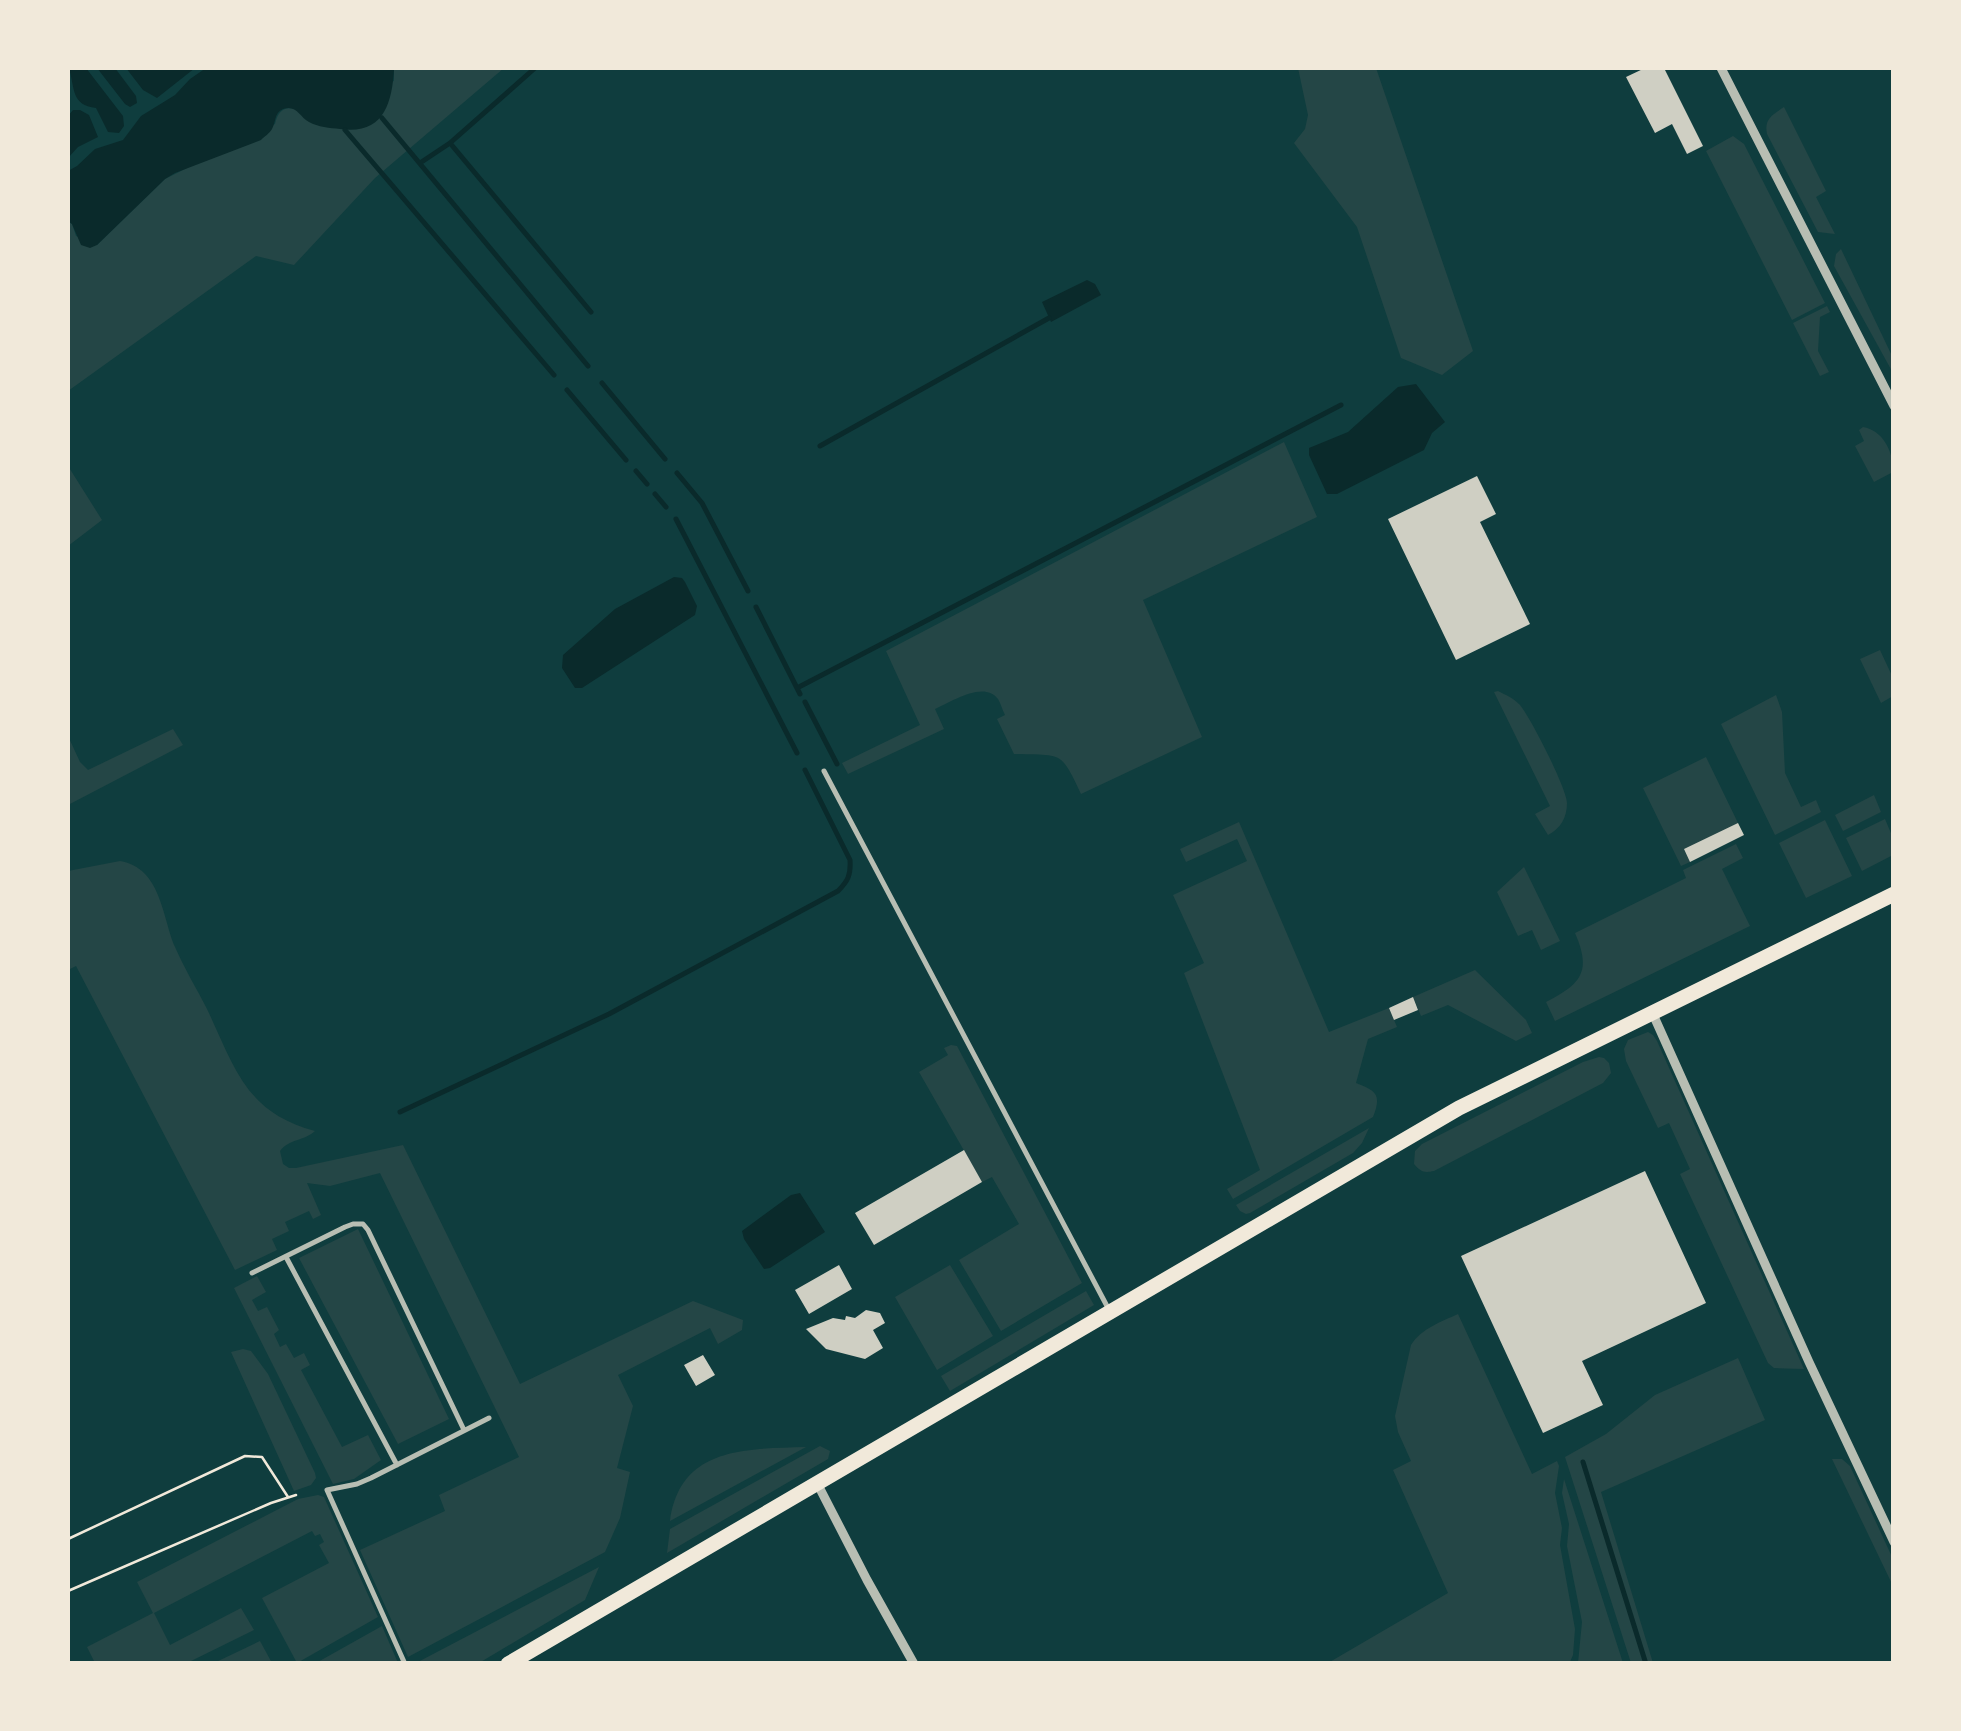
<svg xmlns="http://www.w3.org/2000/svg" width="1961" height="1731" font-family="Overpass,sans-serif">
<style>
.green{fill:#244646}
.water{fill:#0a2a2b}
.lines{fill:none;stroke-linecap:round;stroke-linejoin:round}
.stream{stroke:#0a2a2b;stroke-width:5}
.building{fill:#cfcfc3}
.path{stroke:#f1e9da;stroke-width:2.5}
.service{stroke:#b8beb3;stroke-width:5}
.minor{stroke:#b8beb3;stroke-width:9}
.primary{stroke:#f1e9da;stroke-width:15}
</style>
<rect width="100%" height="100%" fill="#0f3d3e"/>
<path class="green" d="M 394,68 L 504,68 L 375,178 L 294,265 L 256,256 L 68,391 L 68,221 L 72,224 L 76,236 L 97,245 L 165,179 L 275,124 C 278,109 288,104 300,112 L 394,81 Z
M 1298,68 L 1376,68 L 1473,351 L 1442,375 L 1401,358 L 1357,227 L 1294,143 L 1305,129 L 1308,115 Z
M 1784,107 L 1826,191 L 1816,197 L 1835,234 L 1818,232 L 1767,134 C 1764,119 1772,115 1784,107 Z
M 1733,136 L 1744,144 L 1825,303 L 1792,320 L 1706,151 Z
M 1841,249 L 1893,358 L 1893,373 L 1834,266 L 1836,254 Z
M 1827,306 L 1830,312 L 1820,317 L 1818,351 L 1829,372 L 1820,376 L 1793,323 Z
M 1863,427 C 1883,430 1894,453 1893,472 L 1874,482 L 1855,446 L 1864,441 L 1859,430 Z
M 1284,442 L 1317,517 L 1143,600 L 1202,737 L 1081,794 C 1060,749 1062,756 1014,754 L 997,719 L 1005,715 C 1002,709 1001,704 998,699 C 984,680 951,702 935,709 L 944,729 L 848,774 L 842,763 L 920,725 L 886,651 Z
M 68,466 L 102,520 L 68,546 Z
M 1880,650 L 1893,678 L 1893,696 L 1881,703 L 1860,659 Z
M 1498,691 C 1506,695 1513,698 1519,704 C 1529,714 1567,789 1567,803 C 1567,818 1560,829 1548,835 L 1535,814 L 1550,806 L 1494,692 Z
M 1776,695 L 1782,712 L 1785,773 L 1801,807 L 1816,800 L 1821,812 L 1775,835 L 1721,724 Z
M 173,729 L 183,745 L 68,805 L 68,736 L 80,762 L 88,770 Z
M 1706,757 L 1738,823 L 1690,862 L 1681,866 L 1643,788 Z
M 1874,795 L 1881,812 L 1843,831 L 1835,815 Z
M 1885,819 L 1893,838 L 1893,855 L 1862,871 L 1846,838 Z
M 1825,820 L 1852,876 L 1806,898 L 1779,843 Z
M 1239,822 L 1329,1032 L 1389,1008 L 1397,1027 L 1368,1039 L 1356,1083 C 1376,1091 1382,1094 1373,1117 L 1233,1199 L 1227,1189 L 1260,1170 L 1184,973 L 1204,963 L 1173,895 L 1247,861 L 1237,839 L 1186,862 L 1180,849 Z
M 1736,844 L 1743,858 L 1722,869 L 1750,926 L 1555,1021 L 1546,1002 C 1581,984 1592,972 1575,933 L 1686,878 L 1683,870 Z
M 120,861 C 161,868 162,916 175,947 C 184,968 197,989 207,1009 C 235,1068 245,1112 315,1131 C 304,1141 289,1139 280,1151 L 283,1164 L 289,1168 L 296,1168 L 403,1145 L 520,1384 L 693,1301 L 743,1320 L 742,1330 L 718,1344 L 710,1328 L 618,1375 L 633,1406 L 617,1468 L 630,1472 L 620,1518 L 605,1552 L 408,1657 L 360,1550 L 445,1511 L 439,1495 L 519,1457 L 380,1173 L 330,1186 L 307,1183 L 321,1215 L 313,1219 L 309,1211 L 285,1222 L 289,1231 L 272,1239 L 277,1250 L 235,1270 L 76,966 L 68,970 L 68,871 Z
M 1524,867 L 1560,941 L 1541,950 L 1532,930 L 1518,936 L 1497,892 Z
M 1475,970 L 1526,1020 L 1532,1033 L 1516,1041 L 1448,1005 L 1421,1016 L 1413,997 Z
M 1648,1032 L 1653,1035 L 1657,1041 L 1804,1369 L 1774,1368 L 1768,1363 L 1680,1174 L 1690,1169 L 1669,1123 L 1658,1128 L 1626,1061 L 1624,1049 L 1628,1040 Z
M 951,1045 L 957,1046 L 1082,1283 L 1001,1331 L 959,1260 L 1019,1224 L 992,1177 L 982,1182 L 919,1072 L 948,1055 L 944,1048 Z
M 1599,1057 L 1604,1058 L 1609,1063 L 1611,1073 L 1603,1083 L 1434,1171 C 1424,1173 1421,1172 1414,1164 L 1415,1151 L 1422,1144 L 1583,1062 Z
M 1369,1128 L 1362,1143 L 1353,1153 L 1250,1213 L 1246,1214 L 1240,1211 L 1236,1205 Z
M 358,1229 L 449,1419 L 398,1444 L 299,1258 Z
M 950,1265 L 993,1336 L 937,1370 L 895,1297 Z
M 257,1276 L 266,1292 L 252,1300 L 258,1311 L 267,1307 L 279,1330 L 274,1334 L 280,1347 L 286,1344 L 294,1358 L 304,1353 L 310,1365 L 301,1370 L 342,1447 L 368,1435 L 381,1460 L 354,1479 L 333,1484 L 234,1288 Z
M 1086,1291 L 1094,1305 L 950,1391 L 941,1376 Z
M 1458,1314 L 1532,1474 L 1557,1461 L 1559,1466 L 1555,1493 L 1562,1528 L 1560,1545 L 1575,1629 L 1573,1655 L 1569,1664 L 1328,1663 L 1448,1593 L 1393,1470 L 1411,1461 L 1398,1432 L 1395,1416 L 1411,1345 C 1422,1328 1441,1322 1458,1314 Z
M 243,1349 L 251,1351 L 268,1374 L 315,1473 L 316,1478 L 311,1485 L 294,1491 L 231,1352 Z
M 1738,1358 L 1765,1420 L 1601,1492 L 1653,1663 L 1631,1663 L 1565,1457 L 1606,1434 L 1655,1395 Z
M 820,1446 L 830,1451 L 828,1459 L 667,1553 L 670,1529 Z
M 806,1447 L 670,1521 C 680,1446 747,1449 806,1447 Z
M 1832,1459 L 1842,1459 L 1850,1466 L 1893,1559 L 1893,1586 Z
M 1564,1479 L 1623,1663 L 1578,1663 L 1582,1622 L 1567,1546 L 1569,1524 L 1562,1493 Z
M 318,1495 L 324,1497 L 378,1617 L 297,1663 L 262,1598 L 329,1563 L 319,1545 L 324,1542 L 320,1534 L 315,1536 L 312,1531 L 154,1613 L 170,1645 L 241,1608 L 254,1630 L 187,1663 L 95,1663 L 87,1647 L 153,1613 L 137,1582 L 298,1499 Z
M 599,1567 L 585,1600 L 479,1663 L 416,1663 Z
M 382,1626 L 398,1663 L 316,1663 Z
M 260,1641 L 272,1663 L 214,1663 Z"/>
<path class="water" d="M 69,68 L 86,68 L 123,116 L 124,126 L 119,133 L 108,132 L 96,108 C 71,105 75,89 69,68 Z
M 97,68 L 115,68 L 136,96 L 137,103 L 130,107 L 125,104 Z
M 126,68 L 195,68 L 157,98 L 143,90 Z
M 206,68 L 394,68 L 394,69 C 392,106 382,135 340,129 C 330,128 318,127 309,122 C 300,117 296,104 283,109 C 274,113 276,122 272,129 C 269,134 265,136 261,140 L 175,173 L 165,179 L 97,245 L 90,248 L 81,245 L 72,224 L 68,221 L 68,171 L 77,166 L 95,149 L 123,140 L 141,116 L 175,95 L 190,79 Z
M 73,110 L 80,110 L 89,115 L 98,137 L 78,147 L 68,158 L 68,116 Z
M 1087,280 L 1095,284 L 1101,295 L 1051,322 L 1042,302 Z
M 1416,384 L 1445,422 L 1432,433 L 1424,450 L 1337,494 L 1327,494 L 1309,455 L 1309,448 L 1348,432 L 1398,387 Z
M 674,577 L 682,578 L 685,582 L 697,606 L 695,615 L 582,688 L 575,688 L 562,668 L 563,655 L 615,609 Z
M 800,1193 L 825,1232 L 770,1268 L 764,1269 L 744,1239 L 742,1231 L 791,1195 Z"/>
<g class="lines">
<path class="stream" d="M 382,118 L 588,366
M 345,130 L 554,375
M 450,143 L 591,312
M 420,163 L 450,143 L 535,68
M 602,383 L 665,459
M 567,390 L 626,460
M 820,446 L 1049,318
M 636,471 L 647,484
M 677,473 L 702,503 L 748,591
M 655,494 L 666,507
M 676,519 L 797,753
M 756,607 L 800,694
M 797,688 L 1341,405
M 805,702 L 837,764
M 400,1112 L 609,1014 L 838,891 C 848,881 851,875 850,860 L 805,770
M 1583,1462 L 1646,1664"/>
</g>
<path class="building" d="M 1645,68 L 1664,68 L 1703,146 L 1687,154 L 1672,124 L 1655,133 L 1626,77 Z
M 1477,476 L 1496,514 L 1480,522 L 1530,624 L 1456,660 L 1388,519 Z
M 1738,823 L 1744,835 L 1690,862 L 1684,849 Z
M 1413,997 L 1418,1010 L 1394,1020 L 1389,1008 Z
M 964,1150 L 982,1182 L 874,1245 L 855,1213 Z
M 1645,1171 L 1706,1303 L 1582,1361 L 1603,1405 L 1543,1433 L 1461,1256 Z
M 839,1265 L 852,1289 L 809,1314 L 795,1290 Z
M 866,1310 L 880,1313 L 885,1323 L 873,1330 L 883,1348 L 865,1359 L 826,1349 L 806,1329 L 833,1318 L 845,1320 L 846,1316 L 855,1318 Z
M 703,1355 L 715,1375 L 696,1386 L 684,1365 Z"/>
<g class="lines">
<path class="path" d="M 68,1539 L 245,1456 L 262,1457 L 288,1497
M 68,1591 L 271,1503 L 296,1495"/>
<path class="service" d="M 824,771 L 1108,1308
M 286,1257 L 397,1465
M 252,1273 L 345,1227 L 353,1224 L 363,1224 L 368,1230 L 464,1430
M 405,1664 L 327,1490 L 357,1484 L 371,1478 L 489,1418"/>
<path class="minor" d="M 1721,68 L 1894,406
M 1652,1012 L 1809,1362 L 1894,1542
M 817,1483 L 867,1580 L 914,1664"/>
<path class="primary" d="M 508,1664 L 1459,1108 L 1894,894"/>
</g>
<rect width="1961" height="1731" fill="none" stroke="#f1e9da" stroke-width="140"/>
</svg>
